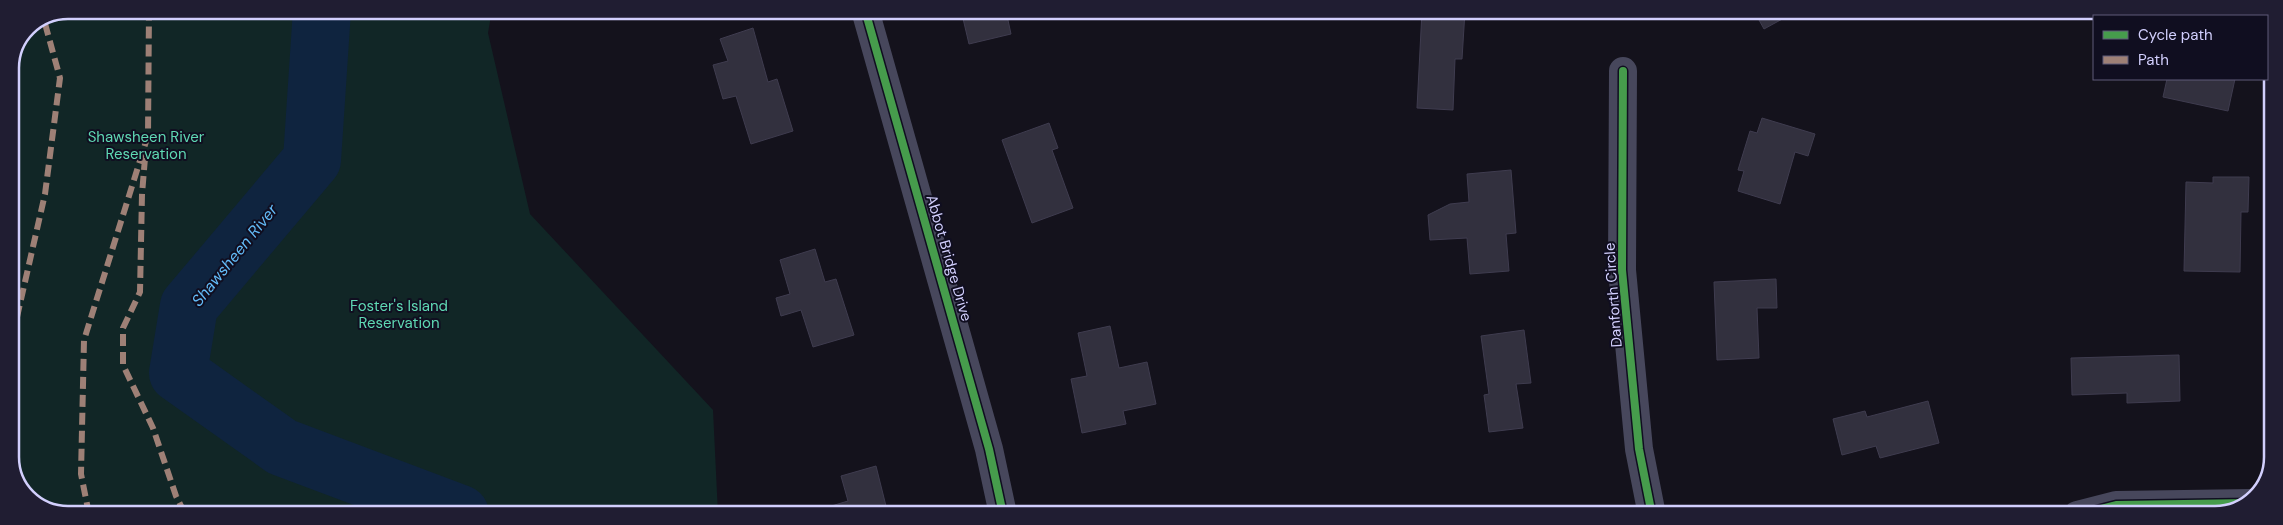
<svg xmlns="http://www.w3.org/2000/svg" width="2283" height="525" font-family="'DM Sans',sans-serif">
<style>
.green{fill:#112626}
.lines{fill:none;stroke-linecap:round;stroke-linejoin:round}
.river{stroke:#0f243f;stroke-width:58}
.building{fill:#32303e;stroke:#3f3c4f}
.street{stroke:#47475c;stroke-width:28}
.quiet{stroke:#9e8076;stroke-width:6;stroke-dasharray:12 6;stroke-linecap:butt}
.cycleway-casing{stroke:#100e20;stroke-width:11}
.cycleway{stroke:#469c4c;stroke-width:8}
.labels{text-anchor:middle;stroke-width:4;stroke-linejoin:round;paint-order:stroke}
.park-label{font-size:15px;fill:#5fd8b3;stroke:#100e20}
.street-label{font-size:15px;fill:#d2cffd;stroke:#100e20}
.water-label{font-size:16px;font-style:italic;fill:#63bbf7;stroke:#100e20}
.rim{fill:none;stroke:#d2cffd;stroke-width:2.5}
</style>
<rect width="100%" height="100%" fill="#14121c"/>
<path class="green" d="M 68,10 L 492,10 L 488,33 L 530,214 L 713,410 L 718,514 L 56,514 L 24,496 L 10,465 L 10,67 L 27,27 Z"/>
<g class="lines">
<path class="river" d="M 322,10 L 312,160 L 189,306 L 178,373 L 282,447 L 460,514"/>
</g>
<path class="building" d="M 961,10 L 1006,11 L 1011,34 L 969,44 Z
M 1422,11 L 1465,11 L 1462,59 L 1455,59 L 1453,110 L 1417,108 Z
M 1754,11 L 1797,11 L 1764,29 Z
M 753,28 L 768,82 L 777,79 L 793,131 L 751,144 L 736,96 L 723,99 L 713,65 L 728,61 L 720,39 Z
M 2167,79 L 2235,79 L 2228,111 L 2163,97 Z
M 1762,118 L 1815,134 L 1808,156 L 1795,152 L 1780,204 L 1738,191 L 1744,171 L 1738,170 L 1750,131 L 1757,133 Z
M 1049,123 L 1058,148 L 1052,150 L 1073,208 L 1032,223 L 1002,140 Z
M 1511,170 L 1516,233 L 1506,234 L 1509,271 L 1470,274 L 1467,238 L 1430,240 L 1428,215 L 1450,204 L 1469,202 L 1467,174 Z
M 2213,177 L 2249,177 L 2248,212 L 2241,212 L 2240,272 L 2184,271 L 2186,182 L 2213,183 Z
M 815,249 L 825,282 L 836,279 L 854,335 L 813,347 L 801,310 L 781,316 L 776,298 L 790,294 L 780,260 Z
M 1776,279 L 1777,308 L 1757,308 L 1759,358 L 1717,360 L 1714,282 Z
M 1110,326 L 1119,368 L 1147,362 L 1156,404 L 1123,411 L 1126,424 L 1082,433 L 1071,379 L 1087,376 L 1078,333 Z
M 1524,330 L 1531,383 L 1516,384 L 1523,428 L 1489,432 L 1484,395 L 1489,394 L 1481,336 Z
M 2179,355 L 2180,401 L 2127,403 L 2127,393 L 2072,395 L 2071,358 Z
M 1928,401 L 1939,443 L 1880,458 L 1876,446 L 1842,455 L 1833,419 L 1865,411 L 1867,417 Z
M 876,466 L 888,514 L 830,514 L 828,507 L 848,501 L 841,476 Z
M 1528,510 L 1529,515 L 1507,515 Z"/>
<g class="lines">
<path class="street" d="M 865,10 L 989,449 L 1003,514
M 1623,71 L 1622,270 L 1639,449 L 1652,515
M 2077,515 L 2116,505 L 2251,503"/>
<path class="quiet" d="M 145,158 L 142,194 L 140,292 L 123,328 L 123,365 L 153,428 L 176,496 L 185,514
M 10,334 L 17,317 L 45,194 L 60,78 L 44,20
M 89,514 L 81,474 L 84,340 L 148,135 L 149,10"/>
<defs>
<path id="cycleway" d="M 865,10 L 989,449 L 1003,514
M 1623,71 L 1622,270 L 1639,449 L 1652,515
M 2077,515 L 2116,505 L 2251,503"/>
</defs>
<use href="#cycleway" class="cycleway-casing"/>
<use href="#cycleway" class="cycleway"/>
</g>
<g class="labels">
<g class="park-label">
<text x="146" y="142">Shawsheen River<tspan x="146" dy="17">Reservation</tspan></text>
<text x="399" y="311">Foster's Island<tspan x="399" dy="17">Reservation</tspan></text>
</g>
<g class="street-label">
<text transform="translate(949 258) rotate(74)" y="5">Abbot Bridge Drive</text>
<text transform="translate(1613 295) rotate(-94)" y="5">Danforth Circle</text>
</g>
<g class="water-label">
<text transform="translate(234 255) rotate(-51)" y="6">Shawsheen River</text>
</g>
</g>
<path d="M0 0H2283V525H0ZM68 19H2215A49 49 0 0 1 2264 68V457A49 49 0 0 1 2215 506H68A49 49 0 0 1 19 457V68A49 49 0 0 1 68 19Z" fill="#201d32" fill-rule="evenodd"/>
<path class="rim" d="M68 19H2215A49 49 0 0 1 2264 68V457A49 49 0 0 1 2215 506H68A49 49 0 0 1 19 457V68A49 49 0 0 1 68 19Z"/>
<rect x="2093" y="15" width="175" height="65" fill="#100e20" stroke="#5e5b78"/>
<rect x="2103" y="31" width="25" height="8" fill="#469c4c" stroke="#5e5b78"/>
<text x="2138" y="40" font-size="15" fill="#d2cffd">Cycle path</text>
<rect x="2103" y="56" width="25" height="8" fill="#9e8076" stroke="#5e5b78"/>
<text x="2138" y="65" font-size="15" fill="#d2cffd">Path</text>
</svg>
